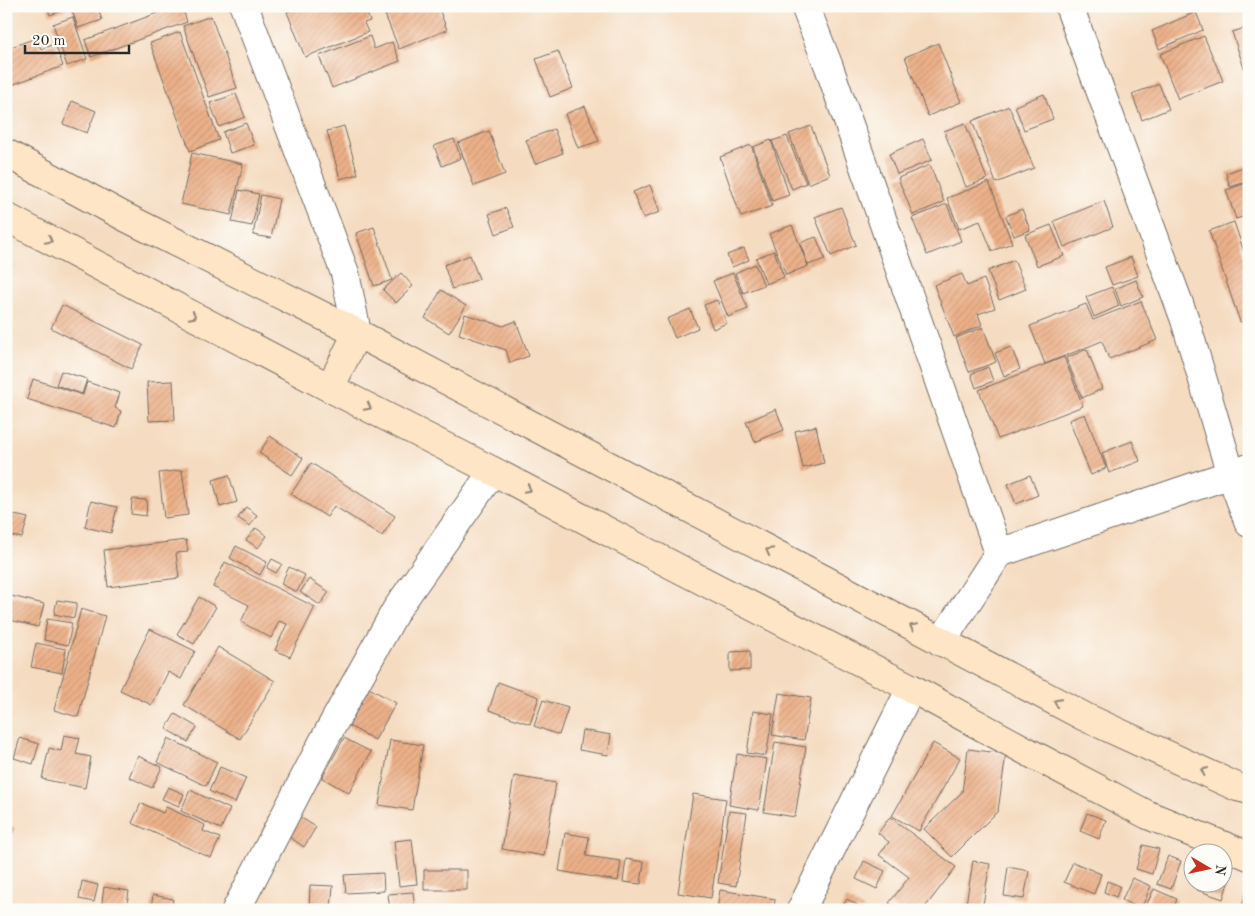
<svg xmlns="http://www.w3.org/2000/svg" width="1255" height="916" font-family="'Old Standard TT',serif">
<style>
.building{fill:url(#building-hatch)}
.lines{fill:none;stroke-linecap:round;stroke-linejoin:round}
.street-casing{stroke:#726960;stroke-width:30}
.secondary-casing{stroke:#726960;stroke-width:30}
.street{stroke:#fff;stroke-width:28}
.secondary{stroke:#fde5c5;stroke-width:28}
.oneway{stroke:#948878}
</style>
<defs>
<pattern id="building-hatch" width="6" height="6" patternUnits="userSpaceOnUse" patternTransform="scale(1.25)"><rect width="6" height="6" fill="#ecb189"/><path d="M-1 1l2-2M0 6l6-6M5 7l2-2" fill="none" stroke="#cb9876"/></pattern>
</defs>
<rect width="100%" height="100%" fill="#fdfcf7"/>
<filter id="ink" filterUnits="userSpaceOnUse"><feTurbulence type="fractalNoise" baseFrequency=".02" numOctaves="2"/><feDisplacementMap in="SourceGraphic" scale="10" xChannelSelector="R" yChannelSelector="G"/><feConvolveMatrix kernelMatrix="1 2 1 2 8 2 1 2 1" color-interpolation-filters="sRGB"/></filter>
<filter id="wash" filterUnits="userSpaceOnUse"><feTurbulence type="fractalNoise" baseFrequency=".0096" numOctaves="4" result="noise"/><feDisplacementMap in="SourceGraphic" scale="20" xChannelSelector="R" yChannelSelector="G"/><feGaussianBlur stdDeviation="1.12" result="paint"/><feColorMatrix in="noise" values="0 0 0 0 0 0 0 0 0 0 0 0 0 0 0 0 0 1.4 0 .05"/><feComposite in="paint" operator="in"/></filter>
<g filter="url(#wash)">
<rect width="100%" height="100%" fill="#f5dcc1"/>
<g id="blocks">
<path class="building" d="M 47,6 L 97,6 L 102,20 L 78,28 L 71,7 L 50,15 Z
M 176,6 L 182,6 L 187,22 L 91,57 L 85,40 Z
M 302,6 L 364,6 L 370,21 L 364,23 L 368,32 L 305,57 L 287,12 Z
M 378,6 L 438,6 L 447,30 L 399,49 L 383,10 L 380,11 Z
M 1196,12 L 1203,30 L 1159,49 L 1152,31 Z
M 211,16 L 237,88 L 209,97 L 183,26 Z
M 73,17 L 87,59 L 67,66 L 53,24 Z
M 1249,27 L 1249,70 L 1245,71 L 1232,32 Z
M 180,32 L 219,140 L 190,151 L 150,43 Z
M 370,36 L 374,49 L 392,42 L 400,61 L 332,88 L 319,56 Z
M 1204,36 L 1223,81 L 1178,99 L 1160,54 Z
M 36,38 L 41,49 L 55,44 L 63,66 L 6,87 L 6,61 L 9,60 L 6,49 Z
M 938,43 L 961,102 L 928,116 L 905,57 Z
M 558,51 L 573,88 L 550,97 L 536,59 Z
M 1159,84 L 1169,109 L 1142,120 L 1132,94 Z
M 236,94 L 245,117 L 219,127 L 210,103 Z
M 1044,94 L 1053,119 L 1024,130 L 1015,106 Z
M 72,101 L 96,111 L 87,133 L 63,124 Z
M 585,106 L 599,141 L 578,148 L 565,114 Z
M 1009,106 L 1034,168 L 996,183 L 972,121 Z
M 246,123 L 254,145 L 230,153 L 223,132 Z
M 965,123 L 987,179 L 966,187 L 944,131 Z
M 344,126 L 358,174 L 340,179 L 327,131 Z
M 811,126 L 830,175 L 808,184 L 789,134 Z
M 554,129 L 563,153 L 535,164 L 526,140 Z
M 489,131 L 505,174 L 474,186 L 458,143 Z
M 787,136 L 806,183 L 792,189 L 772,141 Z
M 454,139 L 461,158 L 442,166 L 434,146 Z
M 923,139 L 932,160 L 897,174 L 889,154 Z
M 771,140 L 789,195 L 772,201 L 753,147 Z
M 751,145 L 772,206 L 741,217 L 720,157 Z
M 192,153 L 243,164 L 231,215 L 181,204 Z
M 930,165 L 944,202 L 913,215 L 898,178 Z
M 1249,165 L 1249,181 L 1230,187 L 1226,173 Z
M 989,182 L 1012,243 L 992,251 L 980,221 L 959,229 L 947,198 Z
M 1249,182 L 1249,215 L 1236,219 L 1226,190 Z
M 650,185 L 660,212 L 643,218 L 633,192 Z
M 239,190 L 259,194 L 252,226 L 232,222 Z
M 261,195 L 279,199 L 271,238 L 253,235 Z
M 1104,201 L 1113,227 L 1064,247 L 1054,221 Z
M 947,204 L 961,241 L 927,255 L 912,218 Z
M 841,207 L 856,245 L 831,256 L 815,217 Z
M 506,208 L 514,227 L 496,234 L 489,214 Z
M 1022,209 L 1030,230 L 1014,236 L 1006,216 Z
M 1234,222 L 1249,267 L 1249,319 L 1240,322 L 1209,231 Z
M 792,225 L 808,266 L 786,275 L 769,234 Z
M 1051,225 L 1064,256 L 1037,266 L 1025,235 Z
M 374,227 L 392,280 L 374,286 L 356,233 Z
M 816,237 L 825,259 L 808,265 L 800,243 Z
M 744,248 L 749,260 L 732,267 L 727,255 Z
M 774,251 L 784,277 L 766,284 L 756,258 Z
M 470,255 L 479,279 L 452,289 L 444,265 Z
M 1131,257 L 1138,276 L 1112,285 L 1105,267 Z
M 1014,260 L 1026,289 L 999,300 L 988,271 Z
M 755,264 L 764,285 L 743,293 L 735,273 Z
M 401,273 L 413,286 L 396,303 L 383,290 Z
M 733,273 L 748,309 L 728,317 L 713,281 Z
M 962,274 L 967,286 L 984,279 L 995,308 L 978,314 L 982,325 L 954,337 L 934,285 Z
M 1136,280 L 1143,297 L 1121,306 L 1115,289 Z
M 1112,287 L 1119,306 L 1094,317 L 1086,297 Z
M 441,290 L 466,306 L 449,333 L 425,318 Z
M 717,300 L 727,323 L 713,329 L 704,305 Z
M 1141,301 L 1157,340 L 1109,359 L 1102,341 L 1045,364 L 1030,326 L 1086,304 L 1093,320 Z
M 62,305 L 143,345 L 131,369 L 51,328 Z
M 690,309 L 698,328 L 675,338 L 667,319 Z
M 465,314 L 503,326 L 516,321 L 529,356 L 510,363 L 506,350 L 459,334 Z
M 983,327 L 996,362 L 969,372 L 956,338 Z
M 1011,347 L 1020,369 L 1004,376 L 995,353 Z
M 1087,349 L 1102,389 L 1082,398 L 1066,358 Z
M 1064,357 L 1083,406 L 998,439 L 979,390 Z
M 988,367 L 993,381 L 976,388 L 971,374 Z
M 61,371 L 87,379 L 82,394 L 56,385 Z
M 33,379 L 83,395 L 87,382 L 120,393 L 115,408 L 121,411 L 116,428 L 27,399 Z
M 173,381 L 175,420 L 149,421 L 147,382 Z
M 776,409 L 784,430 L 755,442 L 746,422 Z
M 1085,414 L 1106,468 L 1091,475 L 1069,420 Z
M 816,426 L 824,463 L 803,468 L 795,431 Z
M 270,436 L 303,458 L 292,475 L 259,453 Z
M 1132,441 L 1140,461 L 1109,473 L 1102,453 Z
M 311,463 L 395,516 L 382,536 L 334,506 L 327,517 L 291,494 Z
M 182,470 L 188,515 L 164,518 L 159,473 Z
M 229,475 L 237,502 L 220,507 L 213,480 Z
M 1030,475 L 1038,495 L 1016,504 L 1008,484 Z
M 132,499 L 147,500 L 146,516 L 131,514 Z
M 91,501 L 117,507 L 111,533 L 85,527 Z
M 246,507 L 257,515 L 250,526 L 238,518 Z
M 6,513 L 28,518 L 22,538 L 6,535 Z
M 256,528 L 267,536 L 258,548 L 246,540 Z
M 186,540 L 188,552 L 176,553 L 179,578 L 108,587 L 104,550 Z
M 236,546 L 267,562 L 260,575 L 230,558 Z
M 272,559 L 282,564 L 276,573 L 267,568 Z
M 225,562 L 315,607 L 290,657 L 275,650 L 287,624 L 279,621 L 271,638 L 241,622 L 249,605 L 213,587 Z
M 289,567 L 305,575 L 297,592 L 281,584 Z
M 309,579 L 329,592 L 320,605 L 300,592 Z
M 7,595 L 44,604 L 38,627 L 6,619 Z
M 199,597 L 216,607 L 194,644 L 177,634 Z
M 57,600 L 77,603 L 74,618 L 54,614 Z
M 81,609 L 105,616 L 78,717 L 54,710 Z
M 47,619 L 72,623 L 68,645 L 44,640 Z
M 150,629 L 195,651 L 181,679 L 168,672 L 152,705 L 120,690 Z
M 36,643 L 66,649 L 62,673 L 31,667 Z
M 218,647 L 275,681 L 240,739 L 184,705 Z
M 750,651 L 750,670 L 730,671 L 730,652 Z
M 498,682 L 539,697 L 530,724 L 489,710 Z
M 369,688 L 396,703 L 375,740 L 349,726 Z
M 779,693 L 811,698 L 804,740 L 772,735 Z
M 543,700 L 568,708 L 559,735 L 534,726 Z
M 753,711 L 773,714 L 766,756 L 747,753 Z
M 175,714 L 197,727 L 188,742 L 166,729 Z
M 582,730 L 611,735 L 608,755 L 579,750 Z
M 64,735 L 80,738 L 76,754 L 91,757 L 85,788 L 42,779 L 49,748 L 61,751 Z
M 20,738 L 39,744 L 33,764 L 14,758 Z
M 168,738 L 217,762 L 206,786 L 157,762 Z
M 344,738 L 371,752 L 349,793 L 322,778 Z
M 390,740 L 423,745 L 412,810 L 379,805 Z
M 775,742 L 806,747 L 795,817 L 764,812 Z
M 933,743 L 960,758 L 919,831 L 892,816 Z
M 968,749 L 1006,754 L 998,811 L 952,857 L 924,829 L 962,792 Z
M 737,754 L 767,759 L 759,810 L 729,805 Z
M 138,756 L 162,767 L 152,788 L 129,777 Z
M 220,767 L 246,778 L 235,803 L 209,791 Z
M 514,776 L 556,783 L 544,856 L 502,849 Z
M 168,787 L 184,794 L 179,806 L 162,799 Z
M 190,790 L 230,809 L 221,829 L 181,811 Z
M 693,794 L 726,799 L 711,898 L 678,893 Z
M 141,803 L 163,813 L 166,807 L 205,825 L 203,831 L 220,838 L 211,858 L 132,823 Z
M 729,811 L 747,813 L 736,886 L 718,883 Z
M 1087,813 L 1106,820 L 1099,839 L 1080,831 Z
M 300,817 L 316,827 L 304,847 L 288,836 Z
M 890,817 L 956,867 L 923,910 L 898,910 L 889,903 L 909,877 L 879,855 L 889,842 L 878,833 Z
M 6,823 L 15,828 L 6,843 Z
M 565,833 L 589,837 L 586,856 L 621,861 L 618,881 L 559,871 Z
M 412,839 L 417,884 L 399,886 L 394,841 Z
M 1143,845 L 1159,849 L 1152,874 L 1136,869 Z
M 1168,856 L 1181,861 L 1171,889 L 1157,884 Z
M 626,859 L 644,862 L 641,884 L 623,882 Z
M 864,861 L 885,871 L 877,889 L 856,879 Z
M 973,861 L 990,864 L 982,910 L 965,910 Z
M 1073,862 L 1101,874 L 1094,894 L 1064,882 Z
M 1008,867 L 1029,871 L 1024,899 L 1004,896 Z
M 424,870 L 467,870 L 467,890 L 424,890 Z
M 1222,871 L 1231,874 L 1223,899 L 1197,890 L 1199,884 L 1222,884 Z
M 383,873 L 384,891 L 346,893 L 344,875 Z
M 1132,878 L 1151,886 L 1141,909 L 1122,900 Z
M 82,881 L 98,885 L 94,902 L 79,899 Z
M 1107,881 L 1120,886 L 1116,897 L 1104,892 Z
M 310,885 L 333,886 L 331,910 L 309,910 Z
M 104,887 L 129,891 L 126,910 L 101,910 Z
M 1248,887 L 1249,910 L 1241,910 Z
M 1154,889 L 1177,899 L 1173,910 L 1144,910 Z
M 720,890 L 775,899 L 774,910 L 717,910 Z
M 413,892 L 415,910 L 390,910 L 388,894 Z
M 153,895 L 173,899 L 171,910 L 151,909 Z
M 847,899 L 865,910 L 840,910 Z"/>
</g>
</g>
<g filter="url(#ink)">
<use href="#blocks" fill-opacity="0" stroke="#726960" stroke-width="1"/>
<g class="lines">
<defs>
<path id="street" d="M 244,6 L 345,273 L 357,333
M 805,6 L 829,67 L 999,553
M 1069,6 L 1185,320 L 1231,475 L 1249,523
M 941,642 L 999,553 L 1249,468
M 236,910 L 323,742 L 396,610 L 493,471
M 801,910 L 911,688"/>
<path id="secondary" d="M 6,153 L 127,218 L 357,333 L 1085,717 L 1237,787 L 1249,790
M 6,217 L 330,388 L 493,471 L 641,549 L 911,688 L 1030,753 L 1148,815 L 1249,856
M 330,388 L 357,333"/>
</defs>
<use href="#street" class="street-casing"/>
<use href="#secondary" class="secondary-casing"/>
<use href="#street" class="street"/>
<use href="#secondary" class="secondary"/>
</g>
<defs><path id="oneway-chevron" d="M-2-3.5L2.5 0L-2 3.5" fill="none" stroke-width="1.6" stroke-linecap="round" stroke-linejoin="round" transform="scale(1.25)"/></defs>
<g class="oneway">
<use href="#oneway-chevron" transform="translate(49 240) rotate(28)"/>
<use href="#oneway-chevron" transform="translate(193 316) rotate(28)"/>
<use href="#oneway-chevron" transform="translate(368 407) rotate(27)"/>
<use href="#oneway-chevron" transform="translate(528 489) rotate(28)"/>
<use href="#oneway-chevron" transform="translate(769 551) rotate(-152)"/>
<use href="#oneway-chevron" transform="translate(913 627) rotate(-152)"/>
<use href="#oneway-chevron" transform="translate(1057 702) rotate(-153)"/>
<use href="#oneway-chevron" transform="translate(1204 771) rotate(-155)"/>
</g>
</g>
<rect width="1255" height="916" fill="none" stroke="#fdfcf7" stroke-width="25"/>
<g transform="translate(1208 868) rotate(99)"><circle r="24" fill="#fdfcf7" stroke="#a9a8a5"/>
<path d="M0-4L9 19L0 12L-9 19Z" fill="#c8321e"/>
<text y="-8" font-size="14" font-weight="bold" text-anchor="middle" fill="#2b2b2b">N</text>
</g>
<path d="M25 45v8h104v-8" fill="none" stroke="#2b2b2b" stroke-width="2.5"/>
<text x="32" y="45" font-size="15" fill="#2b2b2b" stroke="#fdfcf7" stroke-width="4" paint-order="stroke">20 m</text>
</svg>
